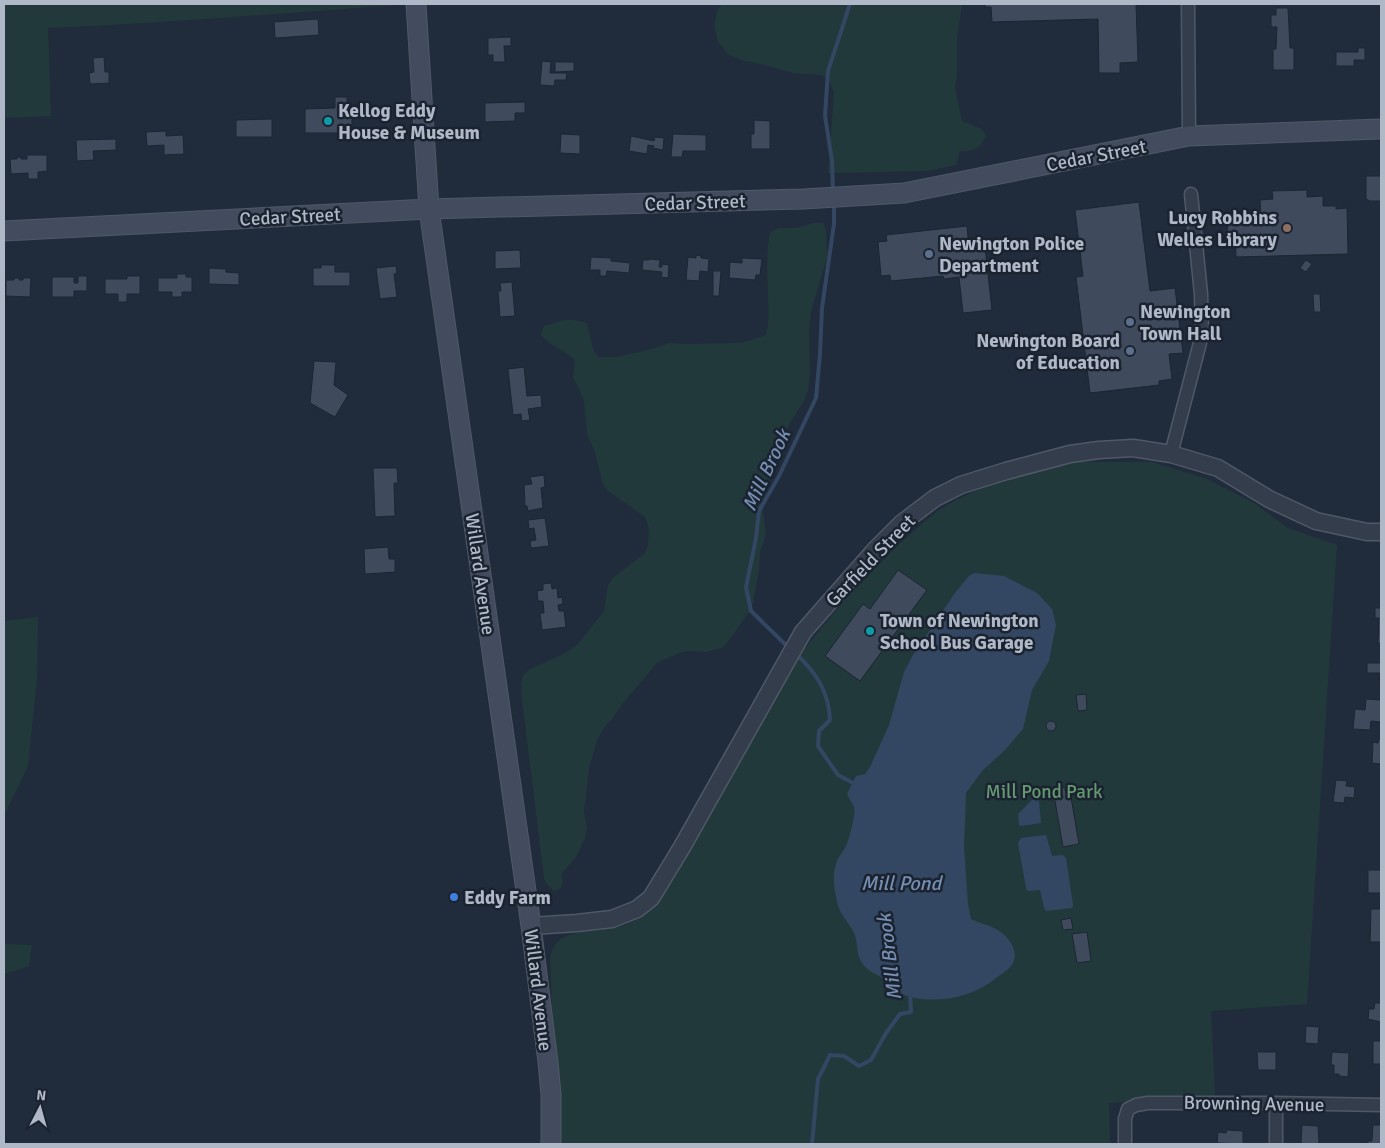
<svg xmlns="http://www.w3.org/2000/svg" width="1385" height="1148" font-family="Signika,sans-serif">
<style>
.green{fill:#22393c}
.water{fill:#334763}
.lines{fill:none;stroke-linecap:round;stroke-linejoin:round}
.stream{stroke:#334763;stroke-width:4}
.building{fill:#3f4b5d;stroke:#1c2532}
.minor-casing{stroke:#4f5866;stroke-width:15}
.tertiary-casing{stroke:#4f5866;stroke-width:19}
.secondary-casing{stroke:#4f5866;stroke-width:21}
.minor{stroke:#343d4b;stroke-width:12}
.tertiary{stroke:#343d4b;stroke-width:16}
.secondary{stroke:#424c5e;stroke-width:19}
.culture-dot{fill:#0f9aa8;stroke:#1a232f;stroke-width:2}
.education-dot{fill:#8d6e63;stroke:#1a232f;stroke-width:2}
.service-dot{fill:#5c6f8a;stroke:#1a232f;stroke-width:2}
.shop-dot{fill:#3f7fe0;stroke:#1a232f;stroke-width:2}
.labels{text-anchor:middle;stroke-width:5;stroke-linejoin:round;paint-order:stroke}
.poi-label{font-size:19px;font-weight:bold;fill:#afb8c7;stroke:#1a232f;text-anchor:start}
.street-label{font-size:19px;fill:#afb8c7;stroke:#1a232f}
.park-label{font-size:19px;fill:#659971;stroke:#1a232f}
.water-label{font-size:20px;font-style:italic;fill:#758eb1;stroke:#1a232f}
</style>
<rect width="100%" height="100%" fill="#202c3b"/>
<path class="green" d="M 4,4 L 398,4 L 398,5 C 282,13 165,23 48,28 L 51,116 L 4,118 Z
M 723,4 L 962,4 L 957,40 L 957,75 L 955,88 L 962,121 L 982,129 L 986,136 C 981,148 973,152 960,151 L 956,165 L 927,171 L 828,173 L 834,93 L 829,80 L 822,75 L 793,73 L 760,64 L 744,61 L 729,55 L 718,42 L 714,25 L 718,9 Z
M 814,223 L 823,223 L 826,231 L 827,258 L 811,311 L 809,329 L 810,373 L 808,390 L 805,399 L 787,428 L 776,453 L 767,487 L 763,512 L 766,535 L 760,552 L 759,570 L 753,603 L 749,612 L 724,647 L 707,652 L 691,651 L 682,652 L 658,662 L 623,703 L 612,719 L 606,725 L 597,740 L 589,769 L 584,811 L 587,829 L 585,838 L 576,857 L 561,874 C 563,882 564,889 554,891 L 545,882 L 544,878 L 522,700 L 521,684 L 523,675 L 530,669 L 562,655 L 577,645 L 604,611 L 608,585 L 613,578 L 645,553 L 648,545 L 649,528 L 645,517 L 608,491 L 603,484 L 594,450 L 587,434 L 584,400 L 573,377 L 575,360 C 564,350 550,346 541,335 L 544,326 C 566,320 563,317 587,323 L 593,349 L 598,357 L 616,357 L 652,349 L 669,343 L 687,344 L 741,343 L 766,335 L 768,326 C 770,296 764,262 770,233 L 778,228 L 796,228 Z
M 1070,462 L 1152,462 L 1207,479 L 1254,503 L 1288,528 L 1337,545 L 1307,1004 L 1211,1011 L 1215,1096 L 1109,1103 L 1110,1144 L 557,1144 L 550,956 C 558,925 594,935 619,927 C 636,922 651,909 662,896 L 802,652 L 846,598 L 900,543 L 936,512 L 958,499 L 987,486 Z
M 38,617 L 37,678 L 28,766 L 4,816 L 4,621 Z
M 4,944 L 32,945 L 29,966 L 4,974 Z"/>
<path class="water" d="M 974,573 L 1004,576 L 1037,593 L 1052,609 L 1056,625 L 1049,661 L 1032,690 L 1023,729 L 1004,751 L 982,771 L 966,793 L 964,846 L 968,904 L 971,919 C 979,923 988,925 996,929 C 1009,936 1021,952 1011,966 C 1007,971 1001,974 996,978 C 971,999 929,1006 899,993 C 893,990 891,984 886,980 C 877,974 868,972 862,963 C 855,953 859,941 853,931 C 847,920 839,914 837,901 C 834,889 832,876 836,864 C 838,857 842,853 845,848 C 849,842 856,813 854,807 C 852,803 849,798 847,794 L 856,776 L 865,774 L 870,767 L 889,725 L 904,672 L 913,655 L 955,593 L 969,576 Z
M 1033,799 L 1038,799 L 1039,801 L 1041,823 L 1021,826 L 1019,825 L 1018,814 Z
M 1046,835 L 1052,856 L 1063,855 L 1066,858 L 1073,905 L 1072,908 L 1046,911 L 1044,908 L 1040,890 L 1028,891 L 1026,888 L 1018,843 L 1021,838 Z"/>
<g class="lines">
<path class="stream" d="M 833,192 L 832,161 L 825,116 L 828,71 L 850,4
M 790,649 L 751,611 L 746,587 L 756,538 L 759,511 L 779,476 L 816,398 L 820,354 L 822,308 L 834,224 L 834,202
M 795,653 C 816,672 829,692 830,720 L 819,731 L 818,746 L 838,775 L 855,784
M 812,1144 L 818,1079 L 830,1055 L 844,1056 L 859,1066 L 871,1060 L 886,1033 L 900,1014 L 911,1012 L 910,993"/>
</g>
<path class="building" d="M 985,4 L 1136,4 L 1138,62 L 1120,63 L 1120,73 L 1099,73 L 1098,19 L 992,22 L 991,7 L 985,7 Z
M 1276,8 L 1288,8 L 1290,48 L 1294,48 L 1294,70 L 1273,70 L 1273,49 L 1276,49 L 1277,27 L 1271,27 L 1271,15 L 1276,15 Z
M 318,19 L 319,35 L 275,38 L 274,22 Z
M 511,37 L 511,46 L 504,46 L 505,62 L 493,62 L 493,55 L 488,55 L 488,38 Z
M 1358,48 L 1365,48 L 1365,60 L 1354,60 L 1354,66 L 1336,66 L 1336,52 L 1358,52 Z
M 104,57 L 105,72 L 109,72 L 109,83 L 90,84 L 89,73 L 94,72 L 93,58 Z
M 542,61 L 551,62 L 550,73 L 567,73 L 566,80 L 555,80 L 554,86 L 540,85 Z
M 555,62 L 574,62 L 574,71 L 555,72 Z
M 335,97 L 347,97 L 347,107 L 352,107 L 352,133 L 305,133 L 305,109 L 335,108 Z
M 525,102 L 525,113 L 515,113 L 515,121 L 485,122 L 485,103 Z
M 272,119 L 272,137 L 236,137 L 236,120 Z
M 754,120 L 770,121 L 770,149 L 751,149 L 751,134 L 754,134 Z
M 166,131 L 166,136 L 183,135 L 184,154 L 164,155 L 164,145 L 147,146 L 146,132 Z
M 561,134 L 580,135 L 580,154 L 560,153 Z
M 673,134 L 706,135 L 706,151 L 683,151 L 682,157 L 671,157 Z
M 631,136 L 654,141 L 655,137 L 664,138 L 663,150 L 653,148 L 654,146 L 648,145 L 647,154 L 629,151 Z
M 116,139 L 116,150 L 93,151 L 94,160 L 77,161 L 76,140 Z
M 27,155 L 47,155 L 47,171 L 38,172 L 38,179 L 28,179 L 28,173 L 11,174 L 10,159 L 17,159 L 17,157 L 21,157 L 21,159 L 27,159 Z
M 1366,176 L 1381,176 L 1381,201 L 1370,201 L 1366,199 Z
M 1307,190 L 1307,197 L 1323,196 L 1323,206 L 1336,206 L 1336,209 L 1347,208 L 1348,254 L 1236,257 L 1235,238 L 1228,238 L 1227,219 L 1235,218 L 1235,212 L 1244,211 L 1244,218 L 1261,218 L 1260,200 L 1273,199 L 1272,191 Z
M 1139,202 L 1150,291 L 1175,288 L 1183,353 L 1169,354 L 1172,379 L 1159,381 L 1159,385 L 1090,393 L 1076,277 L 1083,276 L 1075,210 Z
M 967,226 L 969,248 L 985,247 L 992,310 L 963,313 L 959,277 L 944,279 L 943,276 L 891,281 L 890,275 L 881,276 L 878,242 L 887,241 L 886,235 Z
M 520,250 L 521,268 L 495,269 L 495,251 Z
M 696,255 L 701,256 L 701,258 L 709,259 L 708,272 L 700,271 L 699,281 L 686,280 L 688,257 L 696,258 Z
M 591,257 L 611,258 L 611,261 L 630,263 L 629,273 L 607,271 L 606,276 L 600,276 L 600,270 L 590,270 Z
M 742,258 L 762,259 L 760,275 L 756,275 L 755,280 L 729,278 L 730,262 L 742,263 Z
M 649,259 L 660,260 L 659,267 L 662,267 L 662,264 L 669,265 L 668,278 L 661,277 L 662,272 L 642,270 L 643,260 L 649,260 Z
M 1306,260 L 1312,264 L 1306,272 L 1300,268 Z
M 321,265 L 335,265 L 335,272 L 350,272 L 350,286 L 313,286 L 313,268 L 321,268 Z
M 396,266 L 397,273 L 394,274 L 397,297 L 380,299 L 376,268 Z
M 209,268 L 226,269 L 226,272 L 239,273 L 239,285 L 209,284 Z
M 713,271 L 721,271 L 719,296 L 713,296 Z
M 177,274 L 186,274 L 186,277 L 192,277 L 192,292 L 182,292 L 182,297 L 172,297 L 172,292 L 158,292 L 158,278 L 177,278 Z
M 78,276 L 87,276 L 87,291 L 74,291 L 74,297 L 52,297 L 52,277 L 74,277 L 74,283 L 78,283 Z
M 127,276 L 140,276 L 140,294 L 127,294 L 127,302 L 118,302 L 118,294 L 105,294 L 105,279 L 127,279 Z
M 14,278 L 19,278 L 19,280 L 23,280 L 23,278 L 31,278 L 30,297 L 6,296 L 6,280 L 14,280 Z
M 512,282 L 515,316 L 500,317 L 498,291 L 501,291 L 500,283 Z
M 1313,294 L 1320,294 L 1321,312 L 1314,312 Z
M 314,361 L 336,362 L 334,385 L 348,395 L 335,417 L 310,403 Z
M 524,367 L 527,396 L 541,395 L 542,407 L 528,409 L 530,420 L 522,421 L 521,414 L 513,415 L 508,369 Z
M 373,468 L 397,468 L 398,483 L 394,483 L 395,516 L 375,517 Z
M 544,475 L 545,487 L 541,488 L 543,508 L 528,511 L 527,506 L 525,506 L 524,485 L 532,484 L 530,477 Z
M 545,518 L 549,546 L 531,548 L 530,541 L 536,540 L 534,528 L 529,529 L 528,520 Z
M 388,547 L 389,559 L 395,559 L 395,572 L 365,574 L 364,549 Z
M 898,570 L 927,590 L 860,681 L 825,656 L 863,604 L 870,609 Z
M 551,583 L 552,589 L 557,588 L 558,598 L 562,597 L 563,604 L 558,605 L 559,611 L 564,611 L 566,627 L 542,630 L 540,613 L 544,613 L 543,601 L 538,601 L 537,591 L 543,590 L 543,584 Z
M 1375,608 L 1381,608 L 1381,644 L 1378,643 L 1379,618 L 1375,618 Z
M 1367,663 L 1381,663 L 1381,690 L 1379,690 L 1380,673 L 1367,673 Z
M 1086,694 L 1087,710 L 1078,711 L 1076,695 Z
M 1366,699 L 1381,700 L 1381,722 L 1371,721 L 1370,730 L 1353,729 L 1355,709 L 1365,710 Z
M1046 726a5 5 0 1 1 10 0a5 5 0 1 1-10 0Z
M 1379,739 L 1381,739 L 1381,764 L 1372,763 L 1373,742 L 1378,743 Z
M 1336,780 L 1347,781 L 1346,786 L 1355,787 L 1354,798 L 1345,797 L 1344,803 L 1333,802 Z
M 1065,787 L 1065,791 L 1070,791 L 1079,844 L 1063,847 L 1055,801 L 1052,801 L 1051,794 L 1060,792 L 1059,789 Z
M 1368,870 L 1381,870 L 1381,893 L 1368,893 Z
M 458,891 L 459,900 L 452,900 L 450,892 Z
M 1371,909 L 1381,909 L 1381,942 L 1370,942 Z
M 1071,918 L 1073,929 L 1063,930 L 1061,920 Z
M 1087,932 L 1091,961 L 1077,963 L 1072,934 Z
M 1375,1003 L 1381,1003 L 1381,1022 L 1368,1019 L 1369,1009 L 1374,1009 Z
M 1306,1026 L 1319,1027 L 1318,1044 L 1305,1043 Z
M 1373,1041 L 1381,1041 L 1381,1064 L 1373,1064 Z
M 1257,1052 L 1276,1052 L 1276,1070 L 1258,1070 Z
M 1332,1052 L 1349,1053 L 1348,1077 L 1339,1076 L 1339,1074 L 1334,1074 L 1334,1065 L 1331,1065 Z
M 1302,1125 L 1318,1126 L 1319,1144 L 1303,1144 L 1301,1142 Z
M 1373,1125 L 1381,1125 L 1381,1144 L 1368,1144 L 1368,1141 L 1372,1141 Z
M 1227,1130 L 1243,1131 L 1243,1144 L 1217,1143 L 1218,1132 L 1226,1133 Z"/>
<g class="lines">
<defs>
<path id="minor" d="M 1188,4 L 1189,136
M 1171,454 L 1202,335 L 1201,294 L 1191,194
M 1125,1144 L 1125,1119 L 1128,1109 L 1136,1105 L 1148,1103 L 1276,1103 L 1381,1105
M 1276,1144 L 1276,1103"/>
<path id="tertiary" d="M 531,926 L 577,923 L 612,919 L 637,909 L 651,898 L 682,847 L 803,632 L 875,550 L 902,523 L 935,498 L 961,485 L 1006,471 L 1070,454 L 1099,450 L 1133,448 L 1171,454 L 1218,468 L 1269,499 L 1316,521 L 1367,532 L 1381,532"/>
<path id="secondary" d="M 416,4 L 429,209 L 531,926 L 548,1062 L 551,1095 L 551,1144
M 4,231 L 429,209 L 804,199 L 904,193 L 1189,136 L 1381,129"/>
</defs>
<use href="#minor" class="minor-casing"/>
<use href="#tertiary" class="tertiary-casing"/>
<use href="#secondary" class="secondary-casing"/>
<use href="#minor" class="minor"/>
<use href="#tertiary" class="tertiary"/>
<use href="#secondary" class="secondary"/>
</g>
<g class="culture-dot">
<circle cx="328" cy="121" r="5"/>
<circle cx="870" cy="631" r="5"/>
</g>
<circle class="education-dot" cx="1287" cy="228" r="5"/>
<g class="service-dot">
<circle cx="929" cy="254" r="5"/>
<circle cx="1130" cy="322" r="5"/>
<circle cx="1130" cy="351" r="5"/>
</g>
<circle class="shop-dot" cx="454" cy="897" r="5"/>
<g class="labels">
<g class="poi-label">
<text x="338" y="117">Kellog Eddy<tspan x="338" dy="22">House &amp; Museum</tspan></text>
<text x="1277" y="224" text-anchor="end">Lucy Robbins<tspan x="1277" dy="22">Welles Library</tspan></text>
<text x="939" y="250">Newington Police<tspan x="939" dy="22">Department</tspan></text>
<text x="1140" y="318">Newington<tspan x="1140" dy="22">Town Hall</tspan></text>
<text x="1120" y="347" text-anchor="end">Newington Board<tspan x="1120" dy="22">of Education</tspan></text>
<text x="880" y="627">Town of Newington<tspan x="880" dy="22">School Bus Garage</tspan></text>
<text x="464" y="904">Eddy Farm</text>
</g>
<g class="street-label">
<text transform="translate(1096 155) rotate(-11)" y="7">Cedar Street</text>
<text transform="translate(695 202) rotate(-2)" y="7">Cedar Street</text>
<text transform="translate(290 216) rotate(-3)" y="7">Cedar Street</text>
<text transform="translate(870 560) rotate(-46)" y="7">Garfield Street</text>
<text transform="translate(481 574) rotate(82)" y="7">Willard Avenue</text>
<text transform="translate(539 990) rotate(83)" y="7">Willard Avenue</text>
<text transform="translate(1254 1103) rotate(1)" y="7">Browning Avenue</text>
</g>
<g class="park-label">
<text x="1044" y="798">Mill Pond Park</text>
</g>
<g class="water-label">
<text transform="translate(766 470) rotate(-65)" y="7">Mill Brook</text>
<text x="901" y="890">Mill Pond</text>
<text transform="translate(889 957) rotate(-97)" y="7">Mill Brook</text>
</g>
</g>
<rect width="1385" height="1148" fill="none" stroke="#afb8c7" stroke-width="10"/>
<g transform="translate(40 1108) rotate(6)" stroke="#1a232f" stroke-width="4" paint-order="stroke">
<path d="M0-4L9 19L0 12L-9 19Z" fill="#afb8c7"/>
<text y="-8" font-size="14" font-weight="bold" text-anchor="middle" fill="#afb8c7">N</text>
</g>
</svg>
